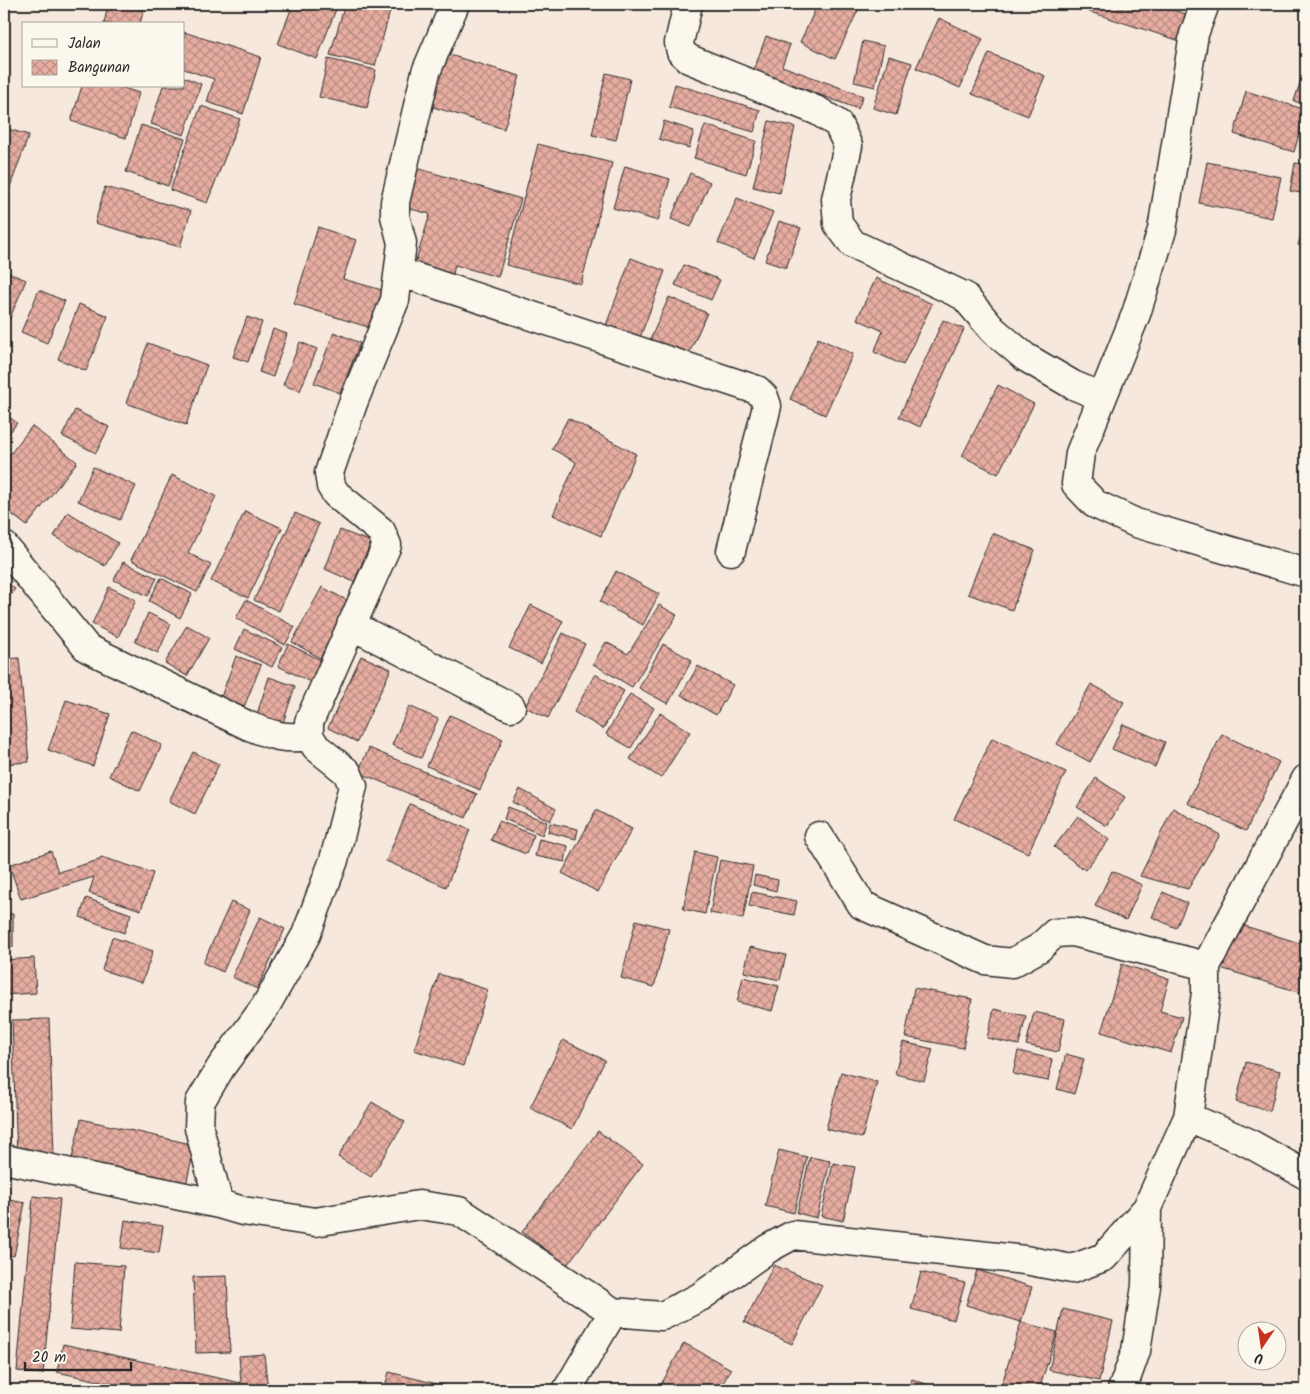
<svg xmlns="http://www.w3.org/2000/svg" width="1310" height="1394" font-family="Kalam,sans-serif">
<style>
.building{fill:url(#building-cross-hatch);stroke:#2b2b2b}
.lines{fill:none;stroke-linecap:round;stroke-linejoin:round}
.minor-casing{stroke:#2b2b2b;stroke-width:31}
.minor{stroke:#fbf7ec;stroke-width:28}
</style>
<defs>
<pattern id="building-cross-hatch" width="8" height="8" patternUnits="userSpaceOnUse" patternTransform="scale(1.25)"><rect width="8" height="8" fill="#e7ada1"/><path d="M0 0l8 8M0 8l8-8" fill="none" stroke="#bb8d83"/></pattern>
</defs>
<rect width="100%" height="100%" fill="#f7e8dd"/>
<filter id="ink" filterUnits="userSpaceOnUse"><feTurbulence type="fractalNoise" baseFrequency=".02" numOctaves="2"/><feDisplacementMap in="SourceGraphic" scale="10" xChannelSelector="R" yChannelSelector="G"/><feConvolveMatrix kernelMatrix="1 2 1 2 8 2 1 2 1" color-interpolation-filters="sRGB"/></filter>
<g filter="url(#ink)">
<path class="building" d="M 108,4 L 145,4 L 140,24 L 104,24 Z
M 293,4 L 338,4 L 317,59 L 278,44 Z
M 345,4 L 392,4 L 375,66 L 330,55 Z
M 818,4 L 861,4 L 835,59 L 800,42 Z
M 1089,4 L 1154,4 L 1189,15 L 1180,41 L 1087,11 Z
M 939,18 L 983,39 L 960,88 L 916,68 Z
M 184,32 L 261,57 L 243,114 L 207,102 L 214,79 L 184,69 Z
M 766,36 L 790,45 L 782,66 L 863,96 L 858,109 L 754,70 Z
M 863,41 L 884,46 L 875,87 L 854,82 Z
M 443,53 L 520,76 L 504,129 L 427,105 Z
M 989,53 L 1045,76 L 1028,116 L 972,94 Z
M 889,56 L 912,63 L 896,115 L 873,108 Z
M 328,59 L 376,70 L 367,108 L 319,97 Z
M 1306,65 L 1306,105 L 1294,101 Z
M 606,73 L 630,79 L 616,140 L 592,135 Z
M 184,77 L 201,84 L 184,135 L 151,124 L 163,86 L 184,86 Z
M 675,84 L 760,110 L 754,132 L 669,107 Z
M 82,86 L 117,86 L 139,93 L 126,138 L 71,121 Z
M 1246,91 L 1306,110 L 1294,152 L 1234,134 Z
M 201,106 L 240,119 L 207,203 L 170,190 Z
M 664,121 L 694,131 L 689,148 L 659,139 Z
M 769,121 L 795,127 L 780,193 L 753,187 Z
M 141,125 L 185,139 L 168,186 L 126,172 Z
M 705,125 L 756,141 L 746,174 L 694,158 Z
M 4,128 L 29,135 L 4,203 Z
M 538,144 L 612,163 L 581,284 L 506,265 Z
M 1207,162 L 1281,177 L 1272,218 L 1199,203 Z
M 1295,163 L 1306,165 L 1306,194 L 1290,191 Z
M 410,166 L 521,199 L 498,277 L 455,265 L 452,278 L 414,267 L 430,214 L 399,206 Z
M 625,166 L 670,179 L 658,221 L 613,208 Z
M 690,173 L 710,182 L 691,227 L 671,219 Z
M 105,187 L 191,211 L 180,247 L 95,223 Z
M 737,198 L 773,212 L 754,258 L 718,243 Z
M 1306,218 L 1306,247 L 1298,245 Z
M 779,221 L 801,228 L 786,268 L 765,261 Z
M 318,227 L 356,240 L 343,279 L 382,290 L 371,328 L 294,304 Z
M 631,258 L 665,271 L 639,340 L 605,328 Z
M 684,265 L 720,280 L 711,300 L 675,285 Z
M 4,271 L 26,280 L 10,318 L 4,315 Z
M 876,278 L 932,304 L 903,365 L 874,352 L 883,331 L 857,319 Z
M 39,290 L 65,301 L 47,343 L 21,332 Z
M 669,297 L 707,313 L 684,365 L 646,349 Z
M 79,304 L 108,316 L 86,371 L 58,359 Z
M 247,317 L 262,322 L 248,362 L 233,357 Z
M 943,320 L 964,329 L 920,427 L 899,417 Z
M 273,329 L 287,334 L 273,377 L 259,372 Z
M 334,332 L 360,343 L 340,393 L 314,383 Z
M 818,338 L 853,354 L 825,415 L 790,399 Z
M 300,342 L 317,349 L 300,391 L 283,385 Z
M 148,343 L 207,365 L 186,425 L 126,403 Z
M 998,385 L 1034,404 L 998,474 L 962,456 Z
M 75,410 L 109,427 L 96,453 L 62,436 Z
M 4,413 L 17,423 L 4,440 Z
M 568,418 L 636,454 L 601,536 L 553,515 L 576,462 L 552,449 Z
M 32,426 L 77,462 L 27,526 L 4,508 L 4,462 Z
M 93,467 L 136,486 L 120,520 L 78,501 Z
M 172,475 L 216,496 L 188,553 L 211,565 L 197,592 L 131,560 Z
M 245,511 L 282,528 L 248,598 L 211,581 Z
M 68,512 L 118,543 L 105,566 L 54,536 Z
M 295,513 L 319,524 L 279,611 L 254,600 Z
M 340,530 L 371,542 L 354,582 L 325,569 Z
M 992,533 L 1035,550 L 1012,610 L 968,594 Z
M 123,562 L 157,578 L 148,596 L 114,580 Z
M 616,571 L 659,594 L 643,625 L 600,602 Z
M 161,578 L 192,594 L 180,618 L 149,601 Z
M 4,580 L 15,589 L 4,603 Z
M 109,587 L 136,600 L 118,637 L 92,624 Z
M 322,587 L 350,602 L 320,658 L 292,642 Z
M 246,600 L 295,627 L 285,645 L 236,618 Z
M 531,605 L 563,621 L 541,663 L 509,648 Z
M 659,605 L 677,615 L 632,687 L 593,664 L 606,642 L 628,654 Z
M 148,613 L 171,624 L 158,653 L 135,642 Z
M 187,625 L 209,638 L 187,676 L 165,663 Z
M 244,629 L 282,647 L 272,667 L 235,649 Z
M 563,633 L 585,644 L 548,718 L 525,707 Z
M 288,644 L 329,664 L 319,686 L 278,666 Z
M 663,644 L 692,660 L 668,704 L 639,688 Z
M 236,656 L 261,665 L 244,707 L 221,697 Z
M 361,656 L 391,669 L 357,742 L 328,728 Z
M 19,658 L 29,762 L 4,764 L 4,659 Z
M 698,666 L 733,685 L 716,715 L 681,695 Z
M 595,674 L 624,691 L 603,729 L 574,712 Z
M 269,677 L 295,686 L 282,726 L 256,717 Z
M 1091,684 L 1124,702 L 1090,762 L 1057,744 Z
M 630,694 L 654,708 L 631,748 L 606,734 Z
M 66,700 L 110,714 L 93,766 L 48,750 Z
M 409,706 L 438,719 L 421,758 L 392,745 Z
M 660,713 L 690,732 L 661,778 L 630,759 Z
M 450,715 L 503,739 L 480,790 L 427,766 Z
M 1123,724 L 1165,742 L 1155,767 L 1112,749 Z
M 131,730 L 162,745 L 140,791 L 109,776 Z
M 1222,734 L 1279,762 L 1246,831 L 1187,803 Z
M 992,738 L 1066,772 L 1028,853 L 954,819 Z
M 369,748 L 477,794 L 466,818 L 358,772 Z
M 193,752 L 219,764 L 195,814 L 169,801 Z
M 1096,778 L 1125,797 L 1107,826 L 1077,807 Z
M 520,789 L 556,809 L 550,821 L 513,802 Z
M 410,804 L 470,830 L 446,887 L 386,861 Z
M 508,807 L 547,822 L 542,835 L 504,819 Z
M 1173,808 L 1220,835 L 1188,889 L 1140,876 Z
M 596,810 L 632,829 L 598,892 L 562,873 Z
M 1078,816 L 1109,840 L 1085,870 L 1054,847 Z
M 499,821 L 534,835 L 526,854 L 491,840 Z
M 550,823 L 578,829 L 576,839 L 548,832 Z
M 539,839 L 568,846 L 565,862 L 535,856 Z
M 51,851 L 58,872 L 99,860 L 101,857 L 153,873 L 141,910 L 89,893 L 94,877 L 21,899 L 9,865 Z
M 695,852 L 717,857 L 705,914 L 683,909 Z
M 720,860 L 753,866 L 743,919 L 710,913 Z
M 1112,871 L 1142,885 L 1126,920 L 1095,906 Z
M 755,875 L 778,880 L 776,891 L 753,885 Z
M 752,892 L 797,901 L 794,915 L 749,906 Z
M 1163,892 L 1187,903 L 1176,928 L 1152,917 Z
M 86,898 L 131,914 L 124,933 L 80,917 Z
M 231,902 L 250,910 L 223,972 L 203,963 Z
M 4,914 L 13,914 L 13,947 L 4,948 Z
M 260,917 L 285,929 L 257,989 L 232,977 Z
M 636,920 L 669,929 L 654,987 L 621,978 Z
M 1232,922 L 1306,945 L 1305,994 L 1217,967 Z
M 112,937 L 153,951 L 142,983 L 102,970 Z
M 750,947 L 786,955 L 780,980 L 744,972 Z
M 34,958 L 36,993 L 4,995 L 4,960 Z
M 1122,964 L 1169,979 L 1160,1011 L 1182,1017 L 1171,1053 L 1101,1032 Z
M 439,974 L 488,990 L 463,1066 L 414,1050 Z
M 743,977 L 779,986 L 772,1011 L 737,1002 Z
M 914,988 L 972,999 L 963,1048 L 905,1037 Z
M 994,1009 L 1026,1016 L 1019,1045 L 987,1038 Z
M 1034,1012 L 1065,1019 L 1058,1052 L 1026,1045 Z
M 49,1019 L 54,1155 L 17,1157 L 12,1020 Z
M 563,1040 L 605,1060 L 572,1129 L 530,1108 Z
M 903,1042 L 933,1049 L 924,1081 L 895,1074 Z
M 1018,1051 L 1052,1059 L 1048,1081 L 1013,1074 Z
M 1066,1054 L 1084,1059 L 1074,1094 L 1057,1089 Z
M 1246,1062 L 1280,1071 L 1270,1111 L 1236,1102 Z
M 841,1072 L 877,1082 L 862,1138 L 826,1129 Z
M 372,1102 L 405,1122 L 371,1177 L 338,1157 Z
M 81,1119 L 195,1145 L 186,1185 L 72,1158 Z
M 598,1131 L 643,1164 L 567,1265 L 522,1232 Z
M 779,1150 L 807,1157 L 794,1213 L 765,1206 Z
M 810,1157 L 830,1161 L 817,1218 L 797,1213 Z
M 833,1163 L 855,1167 L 843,1221 L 821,1216 Z
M 33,1196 L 60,1199 L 43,1374 L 17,1371 Z
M 4,1199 L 25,1203 L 14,1256 L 4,1254 Z
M 125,1220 L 163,1226 L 159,1253 L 121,1248 Z
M 75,1262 L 124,1266 L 119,1333 L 70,1329 Z
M 774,1265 L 822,1285 L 792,1344 L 744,1322 Z
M 977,1270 L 1032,1287 L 1021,1322 L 966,1305 Z
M 921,1272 L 965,1283 L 954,1320 L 911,1309 Z
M 227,1276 L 230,1352 L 196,1353 L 193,1277 Z
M 4,1285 L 7,1285 L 4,1327 Z
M 1063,1309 L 1113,1321 L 1099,1381 L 1049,1370 Z
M 1021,1322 L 1057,1332 L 1039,1390 L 1000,1390 Z
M 684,1343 L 731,1369 L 719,1390 L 658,1390 Z
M 63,1344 L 241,1383 L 239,1356 L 264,1354 L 268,1390 L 141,1390 L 57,1372 Z
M 389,1372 L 461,1390 L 384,1390 Z
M 912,1379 L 934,1387 L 933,1390 L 908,1390 Z"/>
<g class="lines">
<defs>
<path id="minor" d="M 688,4 L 679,43 L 681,52 L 689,59 L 818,111 L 838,124 L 848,146 L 836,199 L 838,224 L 853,244 L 964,296 L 993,330 L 1025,357 L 1073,385 L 1102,397
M 1205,4 L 1194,34 L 1162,230 L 1136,314 L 1080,453 L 1076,484 L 1095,504 L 1136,523 L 1306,573
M 399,272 L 757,390 L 764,397 L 767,406 L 731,551
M 4,546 L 87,648 L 249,726 C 272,735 284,740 309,736
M 351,625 L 511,707
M 819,836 L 862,905 L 985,960 L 1012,963 L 1039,948 L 1055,933 L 1073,932 L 1206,966
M 1188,1117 L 1247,1142 L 1306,1175
M 4,1159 L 219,1204 L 243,1211 L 315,1222 L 419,1205 L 459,1211 L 613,1312 L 662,1316 L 700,1297 L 769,1248 L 793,1235 L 1025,1260 L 1072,1269 L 1104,1257 L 1147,1208 L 1188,1117 L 1206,993 L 1206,966 L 1306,779
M 219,1204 L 199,1128 L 200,1102 L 221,1067 L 265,1007 L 306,935 L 334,860 L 353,786 L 347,772 L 316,747 L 309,736 L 309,722 L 387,545 L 381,531 L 336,494 L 331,486 L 329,473 L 353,403 L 395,300 L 402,243 L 395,216 L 395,202 L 426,72 L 455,4
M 567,1390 L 613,1312
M 1122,1390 L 1136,1351 L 1146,1286 L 1147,1208"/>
</defs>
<use href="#minor" class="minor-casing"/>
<use href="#minor" class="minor"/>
</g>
</g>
<rect width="1310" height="1394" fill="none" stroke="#fbf7ec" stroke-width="20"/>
<rect x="10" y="10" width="1290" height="1374" fill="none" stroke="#2b2b2b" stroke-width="2" filter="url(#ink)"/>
<rect x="22" y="22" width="162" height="65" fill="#fbf7ec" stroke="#a8a59f"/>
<rect x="32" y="39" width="25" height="8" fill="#fbf7ec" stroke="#a8a59f"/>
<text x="68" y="48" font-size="15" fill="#2b2b2b">Jalan</text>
<rect x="32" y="60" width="25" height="15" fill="url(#building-cross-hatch)" stroke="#a8a59f"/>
<text x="68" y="72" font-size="15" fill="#2b2b2b">Bangunan</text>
<g transform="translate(1262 1346) rotate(193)"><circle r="24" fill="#fbf7ec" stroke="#a8a59f"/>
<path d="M0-4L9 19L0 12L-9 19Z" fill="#c8321e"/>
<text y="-8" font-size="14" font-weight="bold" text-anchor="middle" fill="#2b2b2b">U</text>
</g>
<path d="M25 1362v8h106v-8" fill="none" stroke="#2b2b2b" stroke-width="2.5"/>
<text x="32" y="1362" font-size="15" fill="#2b2b2b" stroke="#fbf7ec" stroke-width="4" paint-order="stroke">20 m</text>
</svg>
